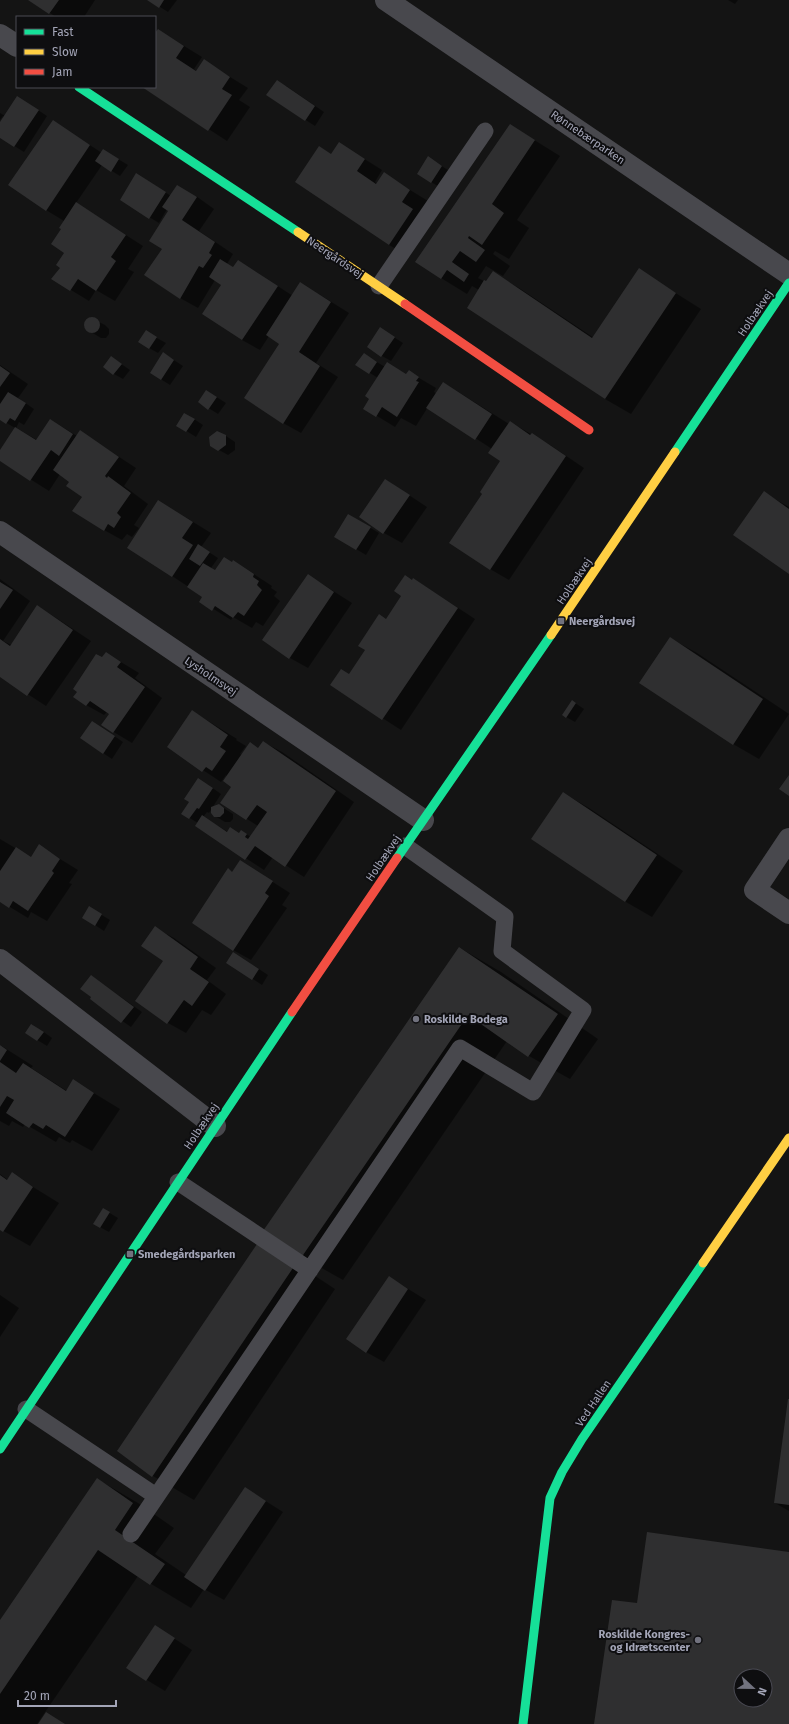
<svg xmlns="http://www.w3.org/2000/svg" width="789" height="1724" font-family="'Fira Sans',sans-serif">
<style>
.shadow{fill:#0007}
.building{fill:#2f2f30;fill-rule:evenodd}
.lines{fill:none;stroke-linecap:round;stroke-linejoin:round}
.lane{stroke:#48484d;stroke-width:17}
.street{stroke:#48484d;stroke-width:22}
.fast{stroke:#16e098;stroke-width:9}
.slow{stroke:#ffcf43;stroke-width:9}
.jam{stroke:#f24e42;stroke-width:9}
.poi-dot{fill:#71727e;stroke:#0e0e10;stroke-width:1.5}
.labels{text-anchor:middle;stroke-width:4;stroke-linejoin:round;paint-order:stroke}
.street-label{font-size:11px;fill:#a3a5b7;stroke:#0e0e10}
.poi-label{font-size:11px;font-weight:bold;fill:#a3a5b7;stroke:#0e0e10;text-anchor:start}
</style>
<rect width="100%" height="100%" fill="#141414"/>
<path class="shadow" d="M 30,0 L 95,0 L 84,17 L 56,17 Z
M 149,0 L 177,0 L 168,12 Z
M 728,0 L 738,0 L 735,4 Z
M 158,30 L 202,57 L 194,69 L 197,72 L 204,61 L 248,88 L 239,100 L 250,107 L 227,141 L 144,87 L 155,87 L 155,35 Z
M 286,86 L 324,112 L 315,126 L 267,95 Z
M 26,102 L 47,116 L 24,152 L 0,137 L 0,123 L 4,117 L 3,116 L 0,120 L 0,113 L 5,116 Z
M 53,121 L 102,153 L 113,156 L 128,165 L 120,176 L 102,165 L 76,203 L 143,246 L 128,269 L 134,272 L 115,301 L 96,290 L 89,301 L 53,279 L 61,267 L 65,253 L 62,229 L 64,221 L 46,210 Z
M 510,125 L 560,156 L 517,220 L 529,228 L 509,259 L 495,251 L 493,254 L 510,266 L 503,276 L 486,266 L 478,278 L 486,282 L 493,273 L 519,288 L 594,338 L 639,270 L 701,309 L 631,414 L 605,399 L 479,290 L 472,286 L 467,294 L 441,278 Z
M 339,143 L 382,170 L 375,182 L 377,184 L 384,174 L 428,201 L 407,255 L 389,245 L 332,155 Z
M 437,163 L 451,172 L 441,188 L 418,174 Z
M 146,180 L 171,196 L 196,196 L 214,209 L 199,231 L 233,254 L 227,264 L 234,268 L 239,261 L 293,296 L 301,283 L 349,313 L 316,363 L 338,377 L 301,433 L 283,423 L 281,344 L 269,336 L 260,350 L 242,340 L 222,285 L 215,280 L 198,308 L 180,298 L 163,249 L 170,211 L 167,209 L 159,223 L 121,200 Z
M 91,318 L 105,325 L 109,329 L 109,334 L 106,338 L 101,338 L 86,329 L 84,325 L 87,320 Z
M 389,334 L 403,343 L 391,361 L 382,356 Z
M 155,337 L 166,343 L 158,353 L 149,348 Z
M 163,353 L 183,366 L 170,385 L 151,373 Z
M 364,354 L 385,367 L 388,363 L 407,375 L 409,372 L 436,388 L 434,392 L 437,394 L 444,383 L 509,424 L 510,422 L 550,445 L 584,468 L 509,580 L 490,569 L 483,494 L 502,461 L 492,449 L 428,407 L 416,426 L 401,418 L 395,427 L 364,408 L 371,398 L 378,378 L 357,365 Z
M 111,357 L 130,370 L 123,379 L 114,374 Z
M 0,365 L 28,384 L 18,398 L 34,409 L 24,425 L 19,422 L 16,428 L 37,440 L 51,420 L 77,436 L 81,432 L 136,468 L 124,486 L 148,504 L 134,525 L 139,528 L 132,537 L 127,534 L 122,540 L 104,530 L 83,497 L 71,481 L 60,474 L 49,491 L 0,460 L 0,452 L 15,428 L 0,419 Z
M 207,391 L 226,403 L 218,414 L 199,402 Z
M 194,419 L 203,425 L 196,437 L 177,425 Z
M 226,436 L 235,442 L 235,450 L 228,455 L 210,445 Z
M 386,480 L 427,507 L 402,543 L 384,533 Z
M 764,493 L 789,507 L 789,573 Z
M 159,501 L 211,533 L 201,547 L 218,558 L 211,568 L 215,571 L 234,561 L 272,586 L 271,588 L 277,592 L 274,596 L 280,601 L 263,626 L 256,622 L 252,628 L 233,617 L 231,620 L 201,601 L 204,597 L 172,576 Z
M 349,515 L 379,533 L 366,555 L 336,537 Z
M 308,575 L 352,603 L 308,668 L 290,658 Z
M 0,579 L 30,601 L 3,641 L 11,645 L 38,606 L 91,641 L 46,706 L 0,676 Z
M 414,579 L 475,619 L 401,730 L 331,685 L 350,674 Z
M 670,638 L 697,653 L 789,714 L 759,759 L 733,744 Z
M 106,653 L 139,673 L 135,678 L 162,698 L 132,743 L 102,725 L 110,713 L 108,711 L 104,715 L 86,705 Z
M 572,701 L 584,709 L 575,722 L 566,717 Z
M 192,711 L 237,739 L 236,740 L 246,746 L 240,754 L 242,755 L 259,749 L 263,742 L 282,752 L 354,802 L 304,877 L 273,857 L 264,870 L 196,826 L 198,823 L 183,814 L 207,784 L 221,794 L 209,813 L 207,812 L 203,817 L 228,832 L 239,834 L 241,831 L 251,837 L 258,826 L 222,803 L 232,787 L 226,775 L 221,782 L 168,747 Z
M 101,727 L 123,742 L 112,759 L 103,753 Z
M 563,793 L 589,808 L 683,871 L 652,917 L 626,902 L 532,838 Z
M 219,805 L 233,814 L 233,819 L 230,822 L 225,822 L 215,816 Z
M 0,839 L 32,858 L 39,846 L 78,870 L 69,883 L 72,884 L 47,921 L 31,912 L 28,918 L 0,901 Z
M 240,861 L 290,893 L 282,905 L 287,908 L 251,960 L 233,950 L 233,873 Z
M 90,908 L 110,920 L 104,931 L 95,925 Z
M 155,928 L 174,938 L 216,968 L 207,980 L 226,994 L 211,1015 L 202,1010 L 186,1033 L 168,1023 L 136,1000 L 164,961 Z
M 460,948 L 501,972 L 598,1039 L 570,1079 L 529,1056 L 507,1041 L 343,1280 L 302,1257 Z
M 242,958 L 268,975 L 262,985 L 227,962 Z
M 91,976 L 142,1012 L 131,1027 L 91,999 Z
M 41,1030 L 52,1038 L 47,1046 L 26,1033 Z
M 0,1045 L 33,1066 L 31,1068 L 67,1091 L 74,1081 L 120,1109 L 92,1151 L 72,1140 L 70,1143 L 59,1137 L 56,1142 L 25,1124 L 23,1127 L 12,1121 L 9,1126 L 0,1121 Z
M 0,1174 L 8,1180 L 12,1174 L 59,1203 L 30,1246 L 0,1229 Z
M 103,1209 L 118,1218 L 109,1232 L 94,1224 Z
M 259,1242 L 300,1266 L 335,1289 L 194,1500 L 153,1476 L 118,1451 Z
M 389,1277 L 426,1300 L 384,1362 L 366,1352 Z
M 0,1295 L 19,1308 L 0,1337 Z
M 789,1399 L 789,1511 L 775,1503 Z
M 97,1479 L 138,1503 L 174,1528 L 155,1554 L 186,1575 L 245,1488 L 283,1512 L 224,1600 L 204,1589 L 191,1608 L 138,1576 L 37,1724 L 0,1724 L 0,1622 Z
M 155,1626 L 192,1650 L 165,1691 L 127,1668 Z"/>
<path class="building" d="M 28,0 L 59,0 L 49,14 Z
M 147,0 L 164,0 L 159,8 Z
M 158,29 L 184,46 L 176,58 L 196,71 L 204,59 L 230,77 L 222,89 L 232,95 L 208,131 L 142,87 L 155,87 L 155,33 Z
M 277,80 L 315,106 L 305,121 L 266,95 Z
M 17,96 L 39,110 L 14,147 L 0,138 L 0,122 Z
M 53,120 L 90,145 L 46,211 L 8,185 Z
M 510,124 L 535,140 L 492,204 L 504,213 L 482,245 L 469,236 L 468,238 L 485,250 L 476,262 L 460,251 L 452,262 L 469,274 L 464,282 L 447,270 L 441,279 L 415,262 Z
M 339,142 L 365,159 L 357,171 L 376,184 L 384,172 L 410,190 L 402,202 L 413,209 L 389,245 L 295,182 L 319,146 L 331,154 Z
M 103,149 L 119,159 L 111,172 L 95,161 Z
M 428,156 L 442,166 L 431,183 L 417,174 Z
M 136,173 L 166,192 L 149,219 L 120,200 Z
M 177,185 L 197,197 L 182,220 L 215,242 L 209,253 L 212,255 L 203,268 L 199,266 L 180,299 L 144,275 L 162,249 L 149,241 L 168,211 L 162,207 Z
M 76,202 L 126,235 L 111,257 L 116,261 L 96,291 L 78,279 L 70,291 L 51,279 L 60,268 L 56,265 L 64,253 L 51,244 L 61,229 L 59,228 Z
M 220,259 L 233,267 L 238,260 L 278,286 L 242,340 L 202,314 L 221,285 L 209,277 Z
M 639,268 L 676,293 L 605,399 L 467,308 L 484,280 L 486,281 L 493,271 L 592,338 Z
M 300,282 L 331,302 L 299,352 L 320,366 L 283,424 L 244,398 L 279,344 L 266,335 Z
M84 325a8 8 0 1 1 16 0a8 8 0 1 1-16 0Z
M 380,327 L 395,337 L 381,357 L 367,347 Z
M 146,330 L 157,337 L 149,349 L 138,342 Z
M 163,352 L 174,360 L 161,380 L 150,373 Z
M 364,353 L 377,362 L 369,374 L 355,365 Z
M 111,356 L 122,364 L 113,375 L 103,367 Z
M 387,362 L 406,374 L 409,370 L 419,377 L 416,381 L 419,382 L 397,417 L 382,407 L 376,417 L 363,409 L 369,399 L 365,396 Z
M 0,366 L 10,373 L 0,387 Z
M 443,382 L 492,414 L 475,440 L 426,408 Z
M 206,390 L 217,397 L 208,410 L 198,402 Z
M 8,392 L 26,403 L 15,421 L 10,418 L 6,424 L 0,420 L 0,404 Z
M 184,413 L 195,419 L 186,432 L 176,426 Z
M 50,419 L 73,434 L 59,456 L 51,450 L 30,481 L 0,461 L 0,450 L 15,427 L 36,440 Z
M 510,421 L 530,435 L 532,433 L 566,456 L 490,570 L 449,543 L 482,494 L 480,492 L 500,461 L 488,453 Z
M 80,430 L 119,457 L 105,476 L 107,478 L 108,476 L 131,493 L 117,513 L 121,517 L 114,528 L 108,524 L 104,531 L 72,511 L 82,497 L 66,486 L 69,482 L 53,470 Z
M 217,431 L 226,435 L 226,445 L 218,451 L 210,446 L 209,437 Z
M 385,479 L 410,495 L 383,534 L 359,517 Z
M 764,491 L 789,509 L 789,574 L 733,535 Z
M 158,500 L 193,522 L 182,538 L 193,545 L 172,577 L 127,548 Z
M 348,514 L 371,527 L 356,550 L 334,537 Z
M 198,544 L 210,552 L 200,566 L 189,559 Z
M 224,557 L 232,562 L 233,560 L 254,574 L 253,577 L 259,581 L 257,585 L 262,590 L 244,616 L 238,612 L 233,618 L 215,606 L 212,611 L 199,602 L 202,597 L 187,587 L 203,563 L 215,570 Z
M 308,574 L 334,592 L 289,659 L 262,640 Z
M 405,575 L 412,580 L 413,578 L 458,608 L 382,720 L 330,685 L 341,669 L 349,674 L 365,650 L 358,646 L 379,614 L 386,619 L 401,596 L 394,591 Z
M 0,582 L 13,590 L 0,609 Z
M 37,605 L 73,630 L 27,696 L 0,677 L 0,639 L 10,646 Z
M 670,637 L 763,699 L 733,745 L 639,683 Z
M 106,652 L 121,662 L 117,667 L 145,687 L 113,733 L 101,725 L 109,714 L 90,701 L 86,706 L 73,697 L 77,692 L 73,689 L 96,654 L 102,657 Z
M 572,700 L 576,703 L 566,718 L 562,715 Z
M 192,710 L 228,735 L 220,747 L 226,751 L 212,771 L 206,767 L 202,772 L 167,747 Z
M 92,721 L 115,736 L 103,754 L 80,738 Z
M 263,741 L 336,791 L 285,867 L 255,846 L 245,860 L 195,826 L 202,815 L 227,832 L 230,827 L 239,833 L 241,830 L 247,834 L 245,837 L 248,839 L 267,812 L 257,805 L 246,820 L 220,803 L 231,787 L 223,781 L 250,742 L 258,748 Z
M 789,775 L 789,796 L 779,789 Z
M 198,778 L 213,788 L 199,809 L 197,808 L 189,819 L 181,814 L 189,802 L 184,799 Z
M 563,792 L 657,855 L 625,902 L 531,839 Z
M 219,804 L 224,808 L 224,813 L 220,817 L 214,817 L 211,813 L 211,807 Z
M 39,844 L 60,859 L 52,871 L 54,873 L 28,911 L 13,901 L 9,908 L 0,902 L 0,871 L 16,847 L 31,857 Z
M 240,860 L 273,881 L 265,893 L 269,896 L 233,951 L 192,923 L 228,868 L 232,872 Z
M 89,906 L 102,914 L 95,926 L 82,918 Z
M 155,926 L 198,957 L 190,969 L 209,982 L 192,1006 L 184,1000 L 167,1024 L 135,1001 L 163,961 L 141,946 Z
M 459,947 L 558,1014 L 528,1057 L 468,1015 L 301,1258 L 263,1231 Z
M 233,952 L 259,969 L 252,980 L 226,963 Z
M 91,975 L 134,1007 L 121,1023 L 90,999 L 91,997 L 80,989 Z
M 31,1024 L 44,1032 L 37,1041 L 25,1033 Z
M 0,1045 L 7,1050 L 0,1061 Z
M 0,1062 L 16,1073 L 23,1063 L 66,1091 L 73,1079 L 94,1093 L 65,1137 L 46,1125 L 43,1129 L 33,1123 L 29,1128 L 6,1113 L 14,1100 L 7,1096 L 0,1107 Z
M 12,1172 L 33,1187 L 3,1232 L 0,1230 L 0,1175 L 7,1180 Z
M 103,1208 L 110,1212 L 100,1228 L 93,1224 Z
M 259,1241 L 295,1265 L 152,1477 L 117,1451 Z
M 389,1276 L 408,1289 L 366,1353 L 346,1339 Z
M 788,1399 L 789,1399 L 789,1505 L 774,1503 Z
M 97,1478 L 133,1503 L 115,1530 L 165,1564 L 150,1585 L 98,1550 L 0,1694 L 0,1620 Z
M 245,1487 L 266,1501 L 205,1591 L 184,1577 Z
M 647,1532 L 789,1552 L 789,1724 L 594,1724 L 612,1600 L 637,1603 ZM 741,1676 L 765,1676 L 765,1700 L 741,1700 Z
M 155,1625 L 175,1638 L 146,1681 L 126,1668 Z
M 46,1712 L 65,1724 L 38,1724 Z"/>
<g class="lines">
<path class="lane" d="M 379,286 L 485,131
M 178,1182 L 310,1270
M 26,1409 L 156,1496
M 131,1534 L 460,1048 L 533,1092 L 583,1010 L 502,951 L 505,917 L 405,846"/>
<path class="street" d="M 386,0 L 789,274
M 0,35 L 17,46
M 0,532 L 423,820
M 789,839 L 755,890 L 789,913
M 0,960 L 215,1126"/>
<path class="fast" d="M 79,87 L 298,232
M 675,452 L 789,283
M 397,858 L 551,635
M 0,1449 L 292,1012
M 523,1724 L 550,1498 L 562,1472 L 582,1439 L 703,1263"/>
<path class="slow" d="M 298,232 L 405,304
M 551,635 L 675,452
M 703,1263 L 789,1138"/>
<path class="jam" d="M 405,304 L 589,430
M 292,1012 L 397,858"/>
</g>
<g class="poi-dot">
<rect x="557" y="617" width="8" height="8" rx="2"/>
<circle cx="416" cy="1019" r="4"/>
<rect x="126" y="1250" width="8" height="8" rx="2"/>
<circle cx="698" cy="1640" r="4"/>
</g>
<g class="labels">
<g class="street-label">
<text transform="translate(588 137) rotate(34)" y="4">Rønnebærparken</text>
<text transform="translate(335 257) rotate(34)" y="4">Neergårdsvej</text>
<text transform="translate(755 313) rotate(-56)" y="4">Holbækvej</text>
<text transform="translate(574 581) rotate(-56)" y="4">Holbækvej</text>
<text transform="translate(211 676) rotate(34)" y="4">Lysholmsvej</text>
<text transform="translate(383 858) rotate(-56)" y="4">Holbækvej</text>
<text transform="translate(201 1126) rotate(-56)" y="4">Holbækvej</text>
<text transform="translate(593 1403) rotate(-56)" y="4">Ved Hallen</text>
</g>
<g class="poi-label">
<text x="569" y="625">Neergårdsvej</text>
<text x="424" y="1023">Roskilde Bodega</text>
<text x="138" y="1258">Smedegårdsparken</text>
<text x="690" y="1638" text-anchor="end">Roskilde Kongres-<tspan x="690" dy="13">og Idrætscenter</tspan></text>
</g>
</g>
<rect x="16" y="16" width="140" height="72" fill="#0e0e10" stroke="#4a4a53"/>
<rect x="24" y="29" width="20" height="6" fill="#16e098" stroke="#4a4a53"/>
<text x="52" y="36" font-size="12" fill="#a3a5b7">Fast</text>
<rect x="24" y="49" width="20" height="6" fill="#ffcf43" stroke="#4a4a53"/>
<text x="52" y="56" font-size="12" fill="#a3a5b7">Slow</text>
<rect x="24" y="69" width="20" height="6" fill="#f24e42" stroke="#4a4a53"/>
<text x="52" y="76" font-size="12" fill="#a3a5b7">Jam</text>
<g transform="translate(753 1688) rotate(112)"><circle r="19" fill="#0e0e10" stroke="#4a4a53"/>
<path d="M0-3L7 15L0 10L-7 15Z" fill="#71727e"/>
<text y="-6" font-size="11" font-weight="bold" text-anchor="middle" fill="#a3a5b7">N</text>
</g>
<path d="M18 1700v6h98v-6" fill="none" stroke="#a3a5b7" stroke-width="2"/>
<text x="24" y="1700" font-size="12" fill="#a3a5b7" stroke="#0e0e10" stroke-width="3" paint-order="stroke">20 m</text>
</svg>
